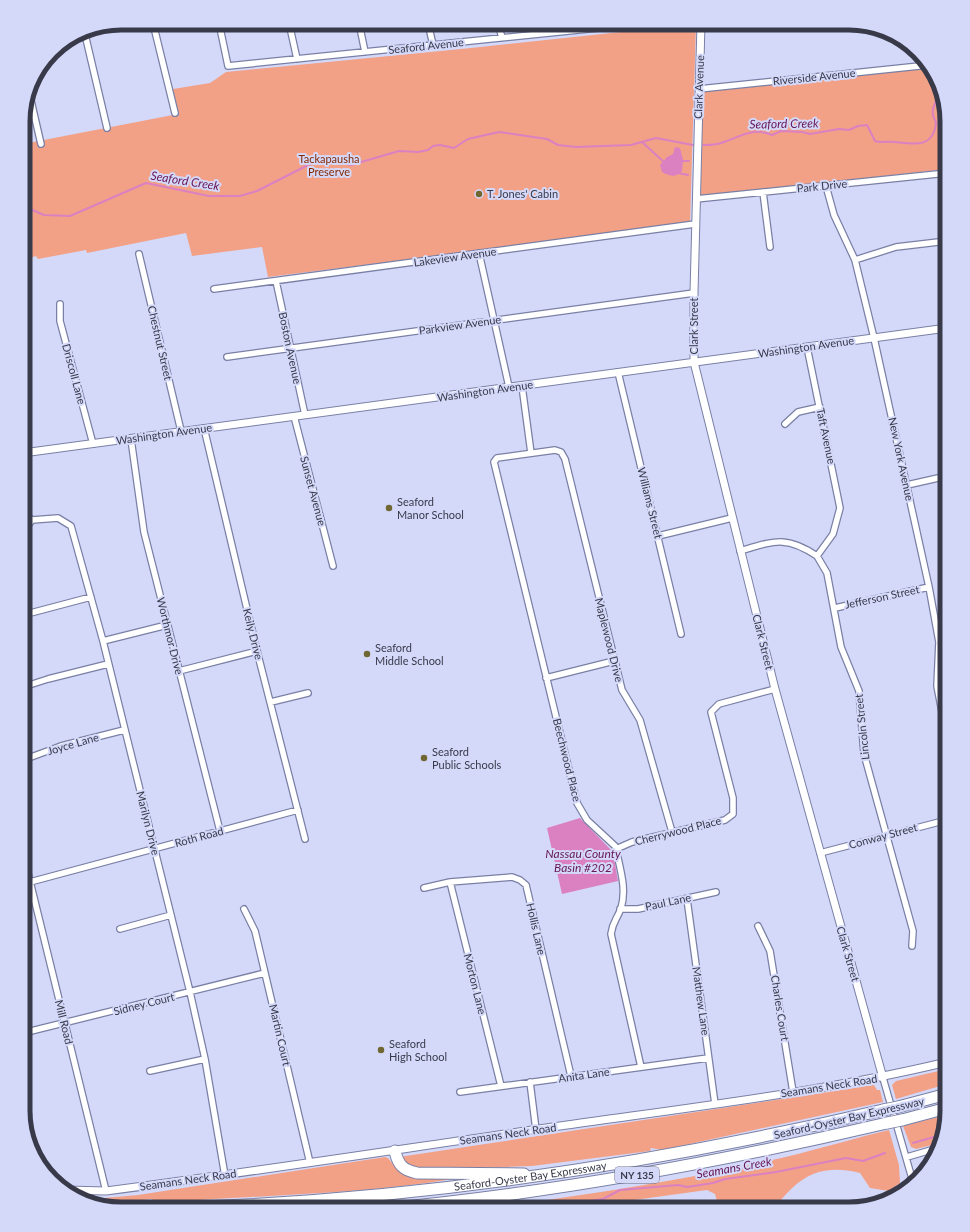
<svg xmlns="http://www.w3.org/2000/svg" width="970" height="1232" font-family="Lato,sans-serif">
<style>
.green{fill:#f2a187}
.water{fill:#db81c2}
.lines{fill:none;stroke-linecap:round;stroke-linejoin:round}
.stream{stroke:#db81c2;stroke-width:2}
.minor-casing{stroke:#7a80a5;stroke-width:8}
.tertiary-casing{stroke:#7a80a5;stroke-width:9}
.motorway-casing{stroke:#7a80a5;stroke-width:13}
.minor{stroke:#fff;stroke-width:5.5}
.tertiary{stroke:#fff;stroke-width:7}
.motorway{stroke:#fff;stroke-width:11}
.motorway-bridge-casing{stroke:#7a80a5;stroke-width:13;stroke-linecap:butt}
.motorway-bridge{stroke:#fff;stroke-width:11}
.poi-dot{fill:#706632;stroke:#d4d9fa;stroke-width:1.5}
.labels{text-anchor:middle;stroke-width:4;stroke-linejoin:round;paint-order:stroke}
.shield{fill:#d4d9fa;stroke:#676a7f;stroke-width:1}
.shield-label{font-size:10px;font-weight:bold;fill:#383a4a}
.street-label{font-size:11px;fill:#383a4a;stroke:#d4d9fa}
.park-label{font-size:11px;fill:#842802;stroke:#d4d9fa}
.poi-label{font-size:11px;fill:#383a4a;stroke:#d4d9fa;text-anchor:start}
.water-label{font-size:12px;font-style:italic;fill:#661655;stroke:#d4d9fa}
.rim{fill:none;stroke:#383a4a;stroke-width:5}
</style>
<rect width="100%" height="100%" fill="#d4d9fa"/>
<path class="green" d="M 696,24 L 690,224 L 268,277 L 262,247 L 192,256 L 186,233 L 87,253 L 86,250 L 38,259 L 36,256 L 23,260 L 23,144 L 178,114 L 173,89 L 210,83 L 226,72 L 471,48 Z
M 930,66 L 947,121 L 947,169 L 700,197 L 703,89 Z
M 947,1069 L 947,1084 L 896,1099 L 892,1085 L 896,1081 Z
M 874,1085 L 877,1090 L 880,1090 L 883,1102 L 662,1150 L 651,1148 L 650,1151 L 532,1166 L 411,1170 L 399,1157 Z
M 946,1115 L 940,1143 L 916,1149 L 911,1147 L 903,1126 Z
M 889,1130 L 899,1165 L 900,1183 L 889,1191 L 870,1188 L 860,1173 C 819,1163 798,1177 774,1209 L 719,1209 L 715,1194 L 707,1190 L 569,1209 L 484,1209 C 589,1194 695,1179 798,1154 C 829,1146 859,1137 889,1130 Z
M 385,1157 L 388,1158 L 398,1170 L 453,1179 C 356,1195 256,1195 158,1203 L 151,1199 L 136,1201 L 91,1202 L 77,1199 L 104,1198 L 138,1195 Z"/>
<path class="water" d="M 675,147 L 680,148 L 683,160 L 682,171 C 676,178 669,176 662,172 L 660,165 L 667,157 L 673,154 Z
M 580,818 L 613,852 L 618,881 L 562,894 L 547,828 Z"/>
<g class="lines">
<path class="stream" d="M 642,142 L 665,163
M 703,145 C 710,145 718,145 724,142 C 742,136 752,127 772,135 L 781,131 L 802,132 L 810,134 L 839,129 L 849,130 L 858,126 L 867,125 L 875,141 C 882,143 888,141 895,142 C 913,144 934,149 936,122 C 931,114 932,110 936,101 L 941,100
M 681,161 L 689,161
M 678,173 L 688,175
M 23,206 L 44,215 L 70,216 L 146,183 L 209,196 L 240,196 L 257,191 L 316,161 L 331,160 L 351,165 L 399,151 L 418,152 L 428,150 L 433,146 L 440,145 L 454,148 L 468,139 L 499,132 L 547,139 L 558,145 L 576,147 L 631,145 L 656,138 L 693,145
M 913,1143 L 941,1135
M 538,1209 L 603,1199 L 620,1190 L 678,1185 L 687,1187 L 713,1183 L 725,1179 L 776,1172 L 846,1158 L 863,1161 L 885,1153"/>
<defs>
<path id="minor" d="M 153,23 L 175,113
M 219,23 L 228,66 L 647,23
M 289,23 L 297,59
M 359,23 L 365,52
M 428,23 L 433,45
M 498,23 L 502,38
M 568,23 L 570,31
M 84,30 L 107,128
M 699,89 L 929,65
M 29,92 L 41,144
M 826,186 L 834,215 L 855,260 L 874,338 L 929,587 L 939,642 L 937,686 L 947,738
M 763,192 L 770,247
M 696,199 L 947,173
M 479,253 L 509,387
M 139,254 L 181,431
M 855,260 L 896,247 L 947,241
M 276,281 L 305,415
M 214,289 L 695,224
M 60,304 L 60,321 L 93,444
M 942,328 L 947,351
M 807,347 L 840,508 L 833,534 L 817,556 L 827,573 L 841,647 L 859,691 L 864,754 L 913,931 L 912,946
M 227,357 L 694,293
M 618,372 L 681,634
M 522,386 L 531,453
M 294,416 L 333,566
M 785,424 L 798,412 L 820,407
M 204,428 L 257,651 L 305,839
M 131,439 L 144,532 L 220,831
M 907,485 L 947,476
M 23,512 L 32,520 L 58,518 L 71,526 L 103,641 L 190,992 L 205,1059 L 225,1176
M 23,532 L 32,520
M 658,536 L 732,518
M 740,551 C 774,541 786,535 817,556
M 835,608 L 929,587
M 23,615 L 91,597
M 103,641 L 167,625
M 179,671 L 257,651
M 546,678 L 614,661
M 23,687 L 48,679 L 108,664
M 271,702 L 308,693
M 23,760 L 61,746 L 124,730
M 616,849 L 632,842 L 725,820 L 733,814 L 733,798 L 711,712 L 719,704 L 775,689
M 23,853 L 106,1191
M 820,853 L 947,820
M 30,882 L 298,810
M 450,882 L 501,1086
M 424,888 L 450,882 L 512,877 L 520,880 L 526,885 L 571,1076
M 687,899 L 715,1104
M 244,909 L 255,931 L 310,1163
M 620,909 L 638,909 L 716,892
M 758,926 L 770,951 L 793,1092
M 120,929 L 171,915
M 23,1033 L 265,973
M 641,1067 L 611,934 C 613,920 617,920 621,908 C 627,889 620,869 616,849 L 615,846 L 587,820 L 577,803 L 494,462 L 497,458 L 555,450 L 561,452 L 565,459 L 622,690 L 640,720 L 672,832
M 150,1071 L 205,1059
M 883,1078 L 913,1182
M 530,1082 L 536,1130
M 460,1092 L 708,1058
M 907,1157 L 938,1148"/>
<path id="tertiary" d="M 701,23 L 694,293 L 694,362 L 775,689 L 883,1078
M 23,453 L 947,328
M 67,1190 L 106,1191 C 260,1171 413,1147 567,1125 C 694,1107 822,1092 947,1062"/>
<g id="motorway">
<path d="M 898,1107 L 947,1094"/>
<path d="M 902,1120 L 947,1108"/>
<path d="M 395,1151 C 398,1165 403,1170 417,1173 L 524,1174"/>
<path id="s1" d="M 131,1209 C 386,1205 634,1168 883,1110"/>
<path d="M 384,1209 C 554,1193 721,1162 887,1123"/>
</g>
</defs>
<use href="#minor" class="minor-casing"/>
<use href="#tertiary" class="tertiary-casing"/>
<use href="#motorway" class="motorway-casing"/>
<use href="#minor" class="minor"/>
<use href="#tertiary" class="tertiary"/>
<use href="#motorway" class="motorway"/>
<defs>
<path id="motorway-bridge" d="M 883,1110 L 898,1107
M 887,1123 L 902,1120"/>
</defs>
<use href="#motorway-bridge" class="motorway-bridge-casing"/>
<use href="#motorway-bridge" class="motorway-bridge"/>
</g>
<g class="poi-dot">
<circle cx="479" cy="194" r="4"/>
<circle cx="389" cy="508" r="4"/>
<circle cx="367" cy="654" r="4"/>
<circle cx="424" cy="758" r="4"/>
<circle cx="381" cy="1050" r="4"/>
</g>
<g class="labels">
<rect class="shield" x="615" y="1167" width="44" height="16" rx="3"/>
<g class="shield-label">
<text x="637" y="1179">NY 135</text>
</g>
<g class="street-label">
<text transform="translate(426 46) rotate(-6)" y="4">Seaford Avenue</text>
<text transform="translate(814 77) rotate(-6)" y="4">Riverside Avenue</text>
<text transform="translate(699 87) rotate(-88)" y="4">Clark Avenue</text>
<text transform="translate(822 186) rotate(-6)" y="4">Park Drive</text>
<text transform="translate(455 257) rotate(-8)" y="4">Lakeview Avenue</text>
<text transform="translate(460 325) rotate(-8)" y="4">Parkview Avenue</text>
<text transform="translate(694 326) rotate(-90)" y="4">Clark Street</text>
<text transform="translate(160 343) rotate(77)" y="4">Chestnut Street</text>
<text transform="translate(806 347) rotate(-8)" y="4">Washington Avenue</text>
<text transform="translate(290 348) rotate(78)" y="4">Boston Avenue</text>
<text transform="translate(74 374) rotate(75)" y="4">Driscoll Lane</text>
<text transform="translate(485 391) rotate(-8)" y="4">Washington Avenue</text>
<text transform="translate(164 434) rotate(-8)" y="4">Washington Avenue</text>
<text transform="translate(826 436) rotate(78)" y="4">Taft Avenue</text>
<text transform="translate(901 459) rotate(78)" y="4">New York Avenue</text>
<text transform="translate(313 491) rotate(75)" y="4">Sunset Avenue</text>
<text transform="translate(650 503) rotate(76)" y="4">Williams Street</text>
<text transform="translate(882 597) rotate(-12)" y="4">Jefferson Street</text>
<text transform="translate(253 634) rotate(76)" y="4">Keily Drive</text>
<text transform="translate(170 636) rotate(76)" y="4">Worthmor Drive</text>
<text transform="translate(609 640) rotate(76)" y="4">Maplewood Drive</text>
<text transform="translate(763 642) rotate(76)" y="4">Clark Street</text>
<text transform="translate(862 727) rotate(-96)" y="4">Lincoln Street</text>
<text transform="translate(73 744) rotate(-16)" y="4">Joyce Lane</text>
<text transform="translate(567 760) rotate(76)" y="4">Beechwood Place</text>
<text transform="translate(148 823) rotate(76)" y="4">Marilyn Drive</text>
<text transform="translate(678 831) rotate(-14)" y="4">Cherrywood Place</text>
<text transform="translate(883 836) rotate(-15)" y="4">Conway Street</text>
<text transform="translate(199 837) rotate(-15)" y="4">Roth Road</text>
<text transform="translate(668 902) rotate(-12)" y="4">Paul Lane</text>
<text transform="translate(536 929) rotate(77)" y="4">Hollis Lane</text>
<text transform="translate(848 954) rotate(74)" y="4">Clark Street</text>
<text transform="translate(475 984) rotate(76)" y="4">Morton Lane</text>
<text transform="translate(701 1001) rotate(82)" y="4">Matthew Lane</text>
<text transform="translate(144 1004) rotate(-14)" y="4">Sidney Court</text>
<text transform="translate(780 1008) rotate(81)" y="4">Charles Court</text>
<text transform="translate(64 1022) rotate(76)" y="4">Mill Road</text>
<text transform="translate(280 1035) rotate(77)" y="4">Martin Court</text>
<text transform="translate(584 1075) rotate(-8)" y="4">Anita Lane</text>
<text transform="translate(829 1086) rotate(-9)" y="4">Seamans Neck Road</text>
<text transform="translate(849 1118) rotate(-13)" y="4">Seaford-Oyster Bay Expressway</text>
<text transform="translate(508 1134) rotate(-8)" y="4">Seamans Neck Road</text>
<text dy="4" stroke="none"><textPath href="#s1" startOffset="401">Seaford-Oyster Bay Expressway</textPath></text>
<text transform="translate(188 1180) rotate(-8)" y="4">Seamans Neck Road</text>
</g>
<g class="park-label">
<text x="329" y="163">Tackapausha<tspan x="329" dy="13">Preserve</tspan></text>
</g>
<g class="poi-label">
<text x="487" y="198">T. Jones' Cabin</text>
<text x="397" y="506">Seaford<tspan x="397" dy="13">Manor School</tspan></text>
<text x="375" y="652">Seaford<tspan x="375" dy="13">Middle School</tspan></text>
<text x="432" y="756">Seaford<tspan x="432" dy="13">Public Schools</tspan></text>
<text x="389" y="1048">Seaford<tspan x="389" dy="13">High School</tspan></text>
</g>
<g class="water-label">
<text transform="translate(784 124) rotate(-1)" y="4">Seaford Creek</text>
<text transform="translate(185 181) rotate(9)" y="4">Seaford Creek</text>
<text x="583" y="858">Nassau County<tspan x="583" dy="14">Basin #202</tspan></text>
<text transform="translate(734 1168) rotate(-10)" y="4">Seamans Creek</text>
</g>
</g>
<path d="M0 0H970V1232H0ZM121 30H849A91 91 0 0 1 940 121V1111A91 91 0 0 1 849 1202H121A91 91 0 0 1 30 1111V121A91 91 0 0 1 121 30Z" fill="#d4d9fa" fill-rule="evenodd"/>
<path class="rim" d="M121 30H849A91 91 0 0 1 940 121V1111A91 91 0 0 1 849 1202H121A91 91 0 0 1 30 1111V121A91 91 0 0 1 121 30Z"/>
</svg>
